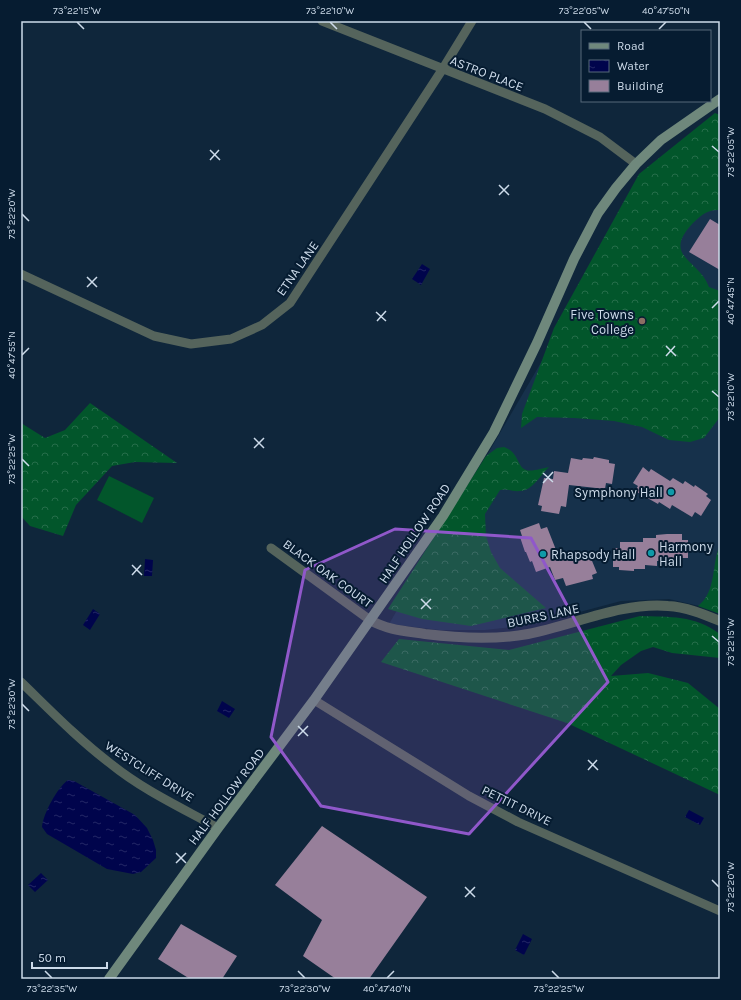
<svg xmlns="http://www.w3.org/2000/svg" width="741" height="1000" font-family="Karla,sans-serif">
<style>
.built{fill:#16314b}
.forest{fill:url(#forest-crowns)}
.pitch{fill:#02562b}
.water{fill:url(#water-ripples)}
.building{fill:#977f9a}
.lines{fill:none;stroke-linecap:round;stroke-linejoin:round}
.minor{stroke:#55645c;stroke-width:9}
.tertiary{stroke:#55645c;stroke-width:10}
.secondary{stroke:#6f887c;stroke-width:10}
.marked{fill:#9058ca;fill-opacity:0.2;stroke:#9058ca;stroke-width:3;stroke-linejoin:round}
.ticks{fill:none;stroke:#cddbea;stroke-width:1.5}
.education-dot{fill:#8d6e63;stroke:#061c31;stroke-width:1.5}
.culture-dot{fill:#0f9aa8;stroke:#061c31;stroke-width:1.5}
.labels{text-anchor:middle;stroke-width:4;stroke-linejoin:round;paint-order:stroke}
.street-label{font-size:13px;fill:#cddbea;stroke:#061c31}
.poi-label{font-size:13px;fill:#cddbea;stroke:#061c31;text-anchor:end}
.neatline{fill:none;stroke:#cddbea;stroke-width:1.5}
.ticks-label{font-size:10px;text-anchor:middle;fill:#cddbea}
</style>
<defs>
<pattern id="forest-crowns" width="20" height="18" patternUnits="userSpaceOnUse"><rect width="20" height="18" fill="#02562b"/><path d="M2 6a3 3 0 1 1 6 0M12 15a3 3 0 1 1 6 0" fill="none" stroke="#266e4a"/></pattern>
<pattern id="water-ripples" width="26" height="14" patternUnits="userSpaceOnUse"><rect width="26" height="14" fill="#00044c"/><path d="M2 4q2-2 4 0t4 0M15 11q2-2 4 0t4 0" fill="none" stroke="#242866"/></pattern>
</defs>
<rect width="100%" height="100%" fill="#0f263b"/>
<path class="built" d="M 720,152 L 720,614 L 708,608 L 669,599 L 621,601 L 531,625 L 485,630 L 439,630 L 389,624 L 644,185 Z"/>
<path class="forest" d="M 715,113 L 720,115 L 720,210 C 708,209 701,215 693,223 C 661,257 699,259 709,287 L 720,291 L 720,417 L 704,438 L 690,442 L 669,440 L 642,427 L 614,421 L 574,418 L 537,417 L 521,428 L 522,414 L 554,328 L 639,174 Z
M 90,403 L 177,463 L 135,462 L 112,466 L 76,505 L 63,536 L 30,526 L 21,516 L 21,423 L 45,438 L 65,430 Z
M 504,447 C 519,452 517,467 526,470 C 532,472 543,468 549,467 C 541,475 532,491 520,491 C 513,492 507,488 500,490 L 485,514 L 486,536 L 491,552 L 500,568 L 546,608 L 471,626 L 422,619 L 388,609 L 486,456 L 497,448 Z
M 720,545 L 720,614 L 698,606 C 717,591 711,565 720,545 Z
M 640,616 C 670,617 694,615 720,634 L 720,658 L 672,653 L 653,647 L 641,651 L 621,665 L 611,676 L 648,673 L 688,683 L 720,709 L 720,795 L 567,723 L 381,662 L 399,639 L 509,650 Z"/>
<path class="pitch" d="M 109,476 L 154,498 L 142,523 L 97,500 Z"/>
<path class="water" d="M 422,264 L 430,269 L 421,285 L 412,279 Z
M 145,559 L 153,560 L 152,576 L 144,576 Z
M 93,609 L 100,614 L 90,630 L 83,625 Z
M 222,701 L 235,709 L 229,718 L 217,711 Z
M 68,780 L 74,781 L 135,815 L 147,828 L 153,840 L 156,850 L 156,858 L 141,872 L 133,874 L 107,869 L 47,834 L 42,827 C 43,814 57,788 68,780 Z
M 689,810 L 704,818 L 700,825 L 685,817 Z
M 41,873 L 48,880 L 35,892 L 28,885 Z
M 523,934 L 532,939 L 524,955 L 515,950 Z"/>
<path class="building" d="M 710,219 L 720,225 L 720,270 L 689,252 Z
M 594,457 L 609,460 L 609,463 L 615,464 L 612,484 L 606,483 L 605,489 L 569,485 L 566,507 L 561,506 L 559,514 L 541,511 L 542,506 L 538,505 L 544,478 L 553,479 L 554,471 L 568,473 L 571,458 L 582,460 L 583,458 L 593,459 Z
M 643,467 L 649,472 L 651,469 L 670,481 L 673,478 L 683,484 L 685,481 L 694,487 L 695,485 L 708,494 L 706,496 L 711,500 L 701,516 L 695,512 L 692,517 L 672,505 L 670,509 L 659,502 L 658,504 L 635,491 L 638,486 L 633,483 Z
M 539,523 L 541,529 L 547,527 L 560,560 L 581,553 L 583,558 L 590,556 L 597,573 L 592,575 L 593,579 L 566,586 L 563,578 L 555,580 L 550,567 L 536,572 L 532,561 L 530,562 L 526,552 L 525,552 L 520,537 L 522,536 L 520,530 Z
M 667,534 L 682,534 L 682,540 L 688,540 L 688,558 L 681,558 L 680,561 L 657,561 L 657,566 L 645,565 L 645,569 L 634,569 L 634,571 L 619,570 L 619,567 L 613,567 L 613,548 L 620,548 L 620,542 L 643,542 L 643,538 L 656,538 L 656,535 Z
M 322,826 L 427,897 L 369,979 L 336,979 L 303,956 L 322,920 L 275,885 Z
M 181,924 L 237,956 L 222,979 L 190,979 L 158,959 Z"/>
<g class="lines">
<path class="minor" d="M 322,21 L 545,109 L 600,137 L 636,164
M 21,274 L 154,336 L 191,344 L 231,339 L 262,325 L 290,303 L 442,70 L 472,21
M 271,548 L 370,620
M 21,682 C 50,710 78,739 111,764 C 143,790 182,808 218,828
M 314,700 L 469,796 L 518,822 L 720,911"/>
<path class="tertiary" d="M 370,620 C 387,630 406,631 425,634 C 458,638 495,640 528,634 C 574,625 621,602 668,606 C 686,607 703,614 720,621"/>
<path class="secondary" d="M 109,979 L 218,828 L 314,700 L 443,516 L 494,432 L 537,343 L 574,259 L 598,213 L 616,188 L 636,164 L 661,140 L 720,99"/>
</g>
<path class="marked" d="M 395,529 L 531,538 L 608,682 L 469,834 L 321,806 L 271,737 L 305,570 Z"/>
<path class="ticks" d="M 77,22 L 84,29M 330,22 L 337,29M 584,22 L 591,29M 659,29 L 666,22M 712,146 L 719,152M 210,150 L 220,160M 210,160 L 219,150M 499,185 L 509,195M 499,195 L 509,185M 22,214 L 29,221M 87,277 L 97,287M 87,287 L 97,277M 712,308 L 719,301M 376,312 L 386,321M 377,321 L 386,311M 666,346 L 676,356M 22,355 L 29,348M 666,356 L 675,346M 712,391 L 719,397M 254,438 L 264,448M 254,448 L 264,438M 22,459 L 29,466M 543,473 L 553,482M 543,483 L 553,472M 132,565 L 142,575M 132,575 L 141,565M 421,599 L 431,609M 421,609 L 431,599M 712,636 L 719,642M 22,704 L 29,711M 298,726 L 308,736M 298,736 L 308,726M 588,760 L 598,770M 588,770 L 597,760M 176,853 L 186,863M 176,863 L 186,853M 712,880 L 719,887M 465,887 L 475,897M 465,897 L 475,887M 45,971 L 52,978M 298,971 L 305,978M 552,971 L 559,978M 387,978 L 394,971"/>
<circle class="education-dot" cx="642" cy="321" r="4"/>
<g class="culture-dot">
<circle cx="671" cy="492" r="4"/>
<circle cx="651" cy="553" r="4"/>
<circle cx="543" cy="554" r="4"/>
</g>
<g class="labels">
<g class="street-label">
<text transform="translate(487 73) rotate(21)" y="5">ASTRO PLACE</text>
<text transform="translate(297 268) rotate(-55)" y="5">ETNA LANE</text>
<text transform="translate(414 533) rotate(-56)" y="5">HALF HOLLOW ROAD</text>
<text transform="translate(328 573) rotate(36)" y="5">BLACK OAK COURT</text>
<text transform="translate(543 615) rotate(-12)" y="5">BURRS LANE</text>
<text transform="translate(150 771) rotate(32)" y="5">WESTCLIFF DRIVE</text>
<text transform="translate(226 796) rotate(-53)" y="5">HALF HOLLOW ROAD</text>
<text transform="translate(517 805) rotate(26)" y="5">PETTIT DRIVE</text>
</g>
<g class="poi-label">
<text x="634" y="319">Five Towns<tspan x="634" dy="15">College</tspan></text>
<text x="663" y="497">Symphony Hall</text>
<text x="659" y="551" text-anchor="start">Harmony<tspan x="659" dy="15">Hall</tspan></text>
<text x="551" y="559" text-anchor="start">Rhapsody Hall</text>
</g>
</g>
<rect width="741" height="1000" fill="none" stroke="#061c31" stroke-width="44"/>
<rect x="581" y="30" width="130" height="72" fill="#061c31" stroke="#56687b"/>
<rect x="589" y="43" width="20" height="6" fill="#6f887c" stroke="#56687b"/>
<text x="617" y="50" font-size="12" fill="#cddbea">Road</text>
<rect x="589" y="60" width="20" height="12" fill="url(#water-ripples)" stroke="#56687b"/>
<text x="617" y="70" font-size="12" fill="#cddbea">Water</text>
<rect x="589" y="80" width="20" height="12" fill="#977f9a" stroke="#56687b"/>
<text x="617" y="90" font-size="12" fill="#cddbea">Building</text>
<path d="M32 962v6h75v-6" fill="none" stroke="#cddbea" stroke-width="2"/>
<text x="38" y="962" font-size="12" fill="#cddbea" stroke="#061c31" stroke-width="3" paint-order="stroke">50 m</text>
<rect x="22" y="22" width="697" height="956" class="neatline"/>
<g class="ticks-label">
<text x="77" y="14">73°22'15"W</text>
<text x="330" y="14">73°22'10"W</text>
<text x="584" y="14">73°22'05"W</text>
<text x="666" y="14">40°47'50"N</text>
<text transform="translate(730 152) rotate(-90)" y="4">73°22'05"W</text>
<text transform="translate(11 214) rotate(-90)" y="4">73°22'20"W</text>
<text transform="translate(730 301) rotate(-90)" y="4">40°47'45"N</text>
<text transform="translate(11 355) rotate(-90)" y="4">40°47'55"N</text>
<text transform="translate(730 397) rotate(-90)" y="4">73°22'10"W</text>
<text transform="translate(11 459) rotate(-90)" y="4">73°22'25"W</text>
<text transform="translate(730 642) rotate(-90)" y="4">73°22'15"W</text>
<text transform="translate(11 704) rotate(-90)" y="4">73°22'30"W</text>
<text transform="translate(730 887) rotate(-90)" y="4">73°22'20"W</text>
<text x="52" y="992">73°22'35"W</text>
<text x="305" y="992">73°22'30"W</text>
<text x="387" y="992">40°47'40"N</text>
<text x="559" y="992">73°22'25"W</text>
</g>
</svg>
